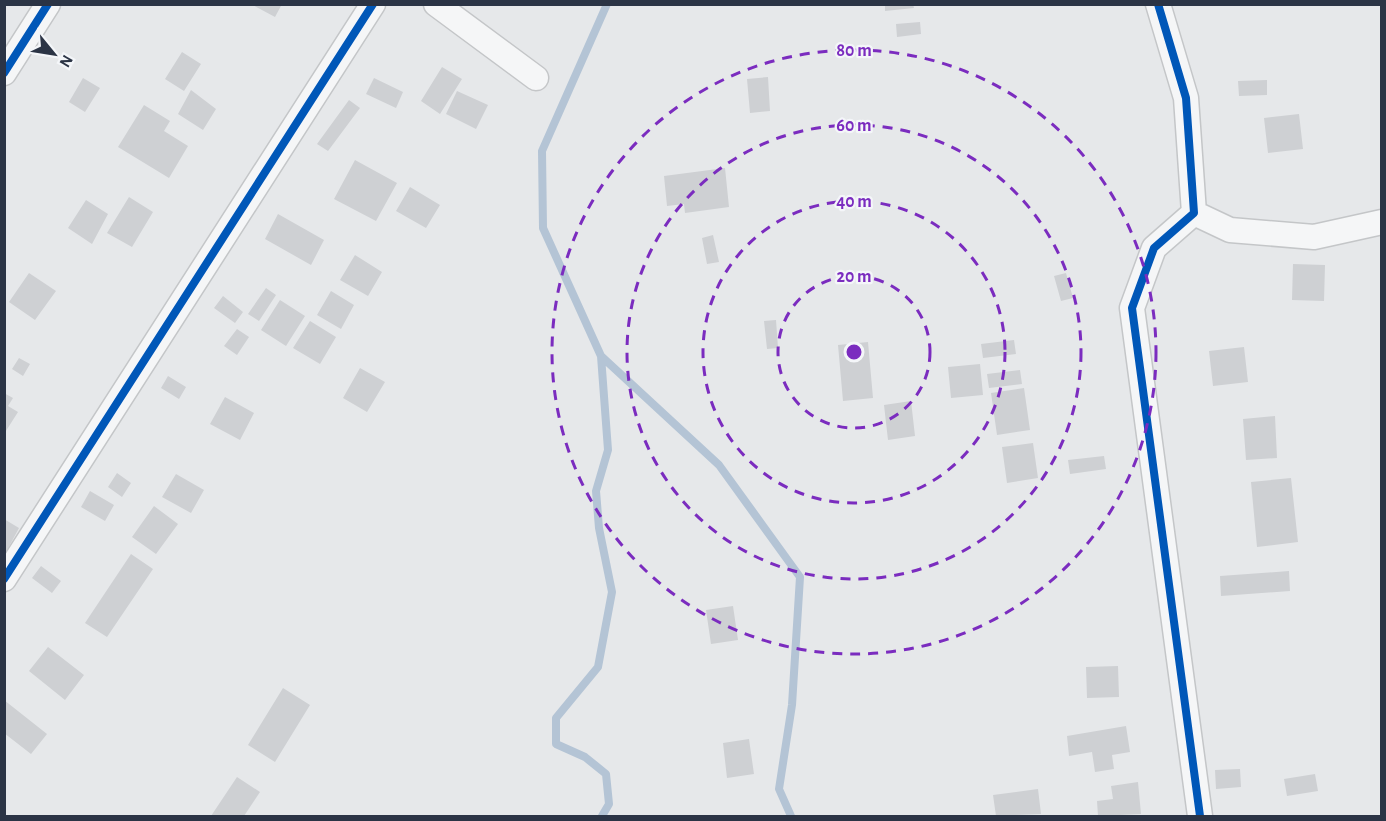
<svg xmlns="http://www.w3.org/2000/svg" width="1386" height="821" font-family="'Alegreya Sans',sans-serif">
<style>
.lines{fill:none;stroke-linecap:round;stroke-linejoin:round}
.stream{stroke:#b4c4d5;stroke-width:8}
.building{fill:#ced0d3}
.street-casing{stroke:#c4c6c8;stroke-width:27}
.street{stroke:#f5f6f7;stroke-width:24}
.cycleway-casing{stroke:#f4f6f9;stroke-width:11}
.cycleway{stroke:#0057b8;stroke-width:8}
.ring{fill:none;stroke:#7b2cbf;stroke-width:3;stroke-dasharray:10 8}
.centre{fill:#7b2cbf;stroke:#f4f6f9;stroke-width:3}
.ring-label{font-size:18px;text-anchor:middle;font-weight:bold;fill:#7b2cbf;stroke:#f4f6f9;stroke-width:4.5;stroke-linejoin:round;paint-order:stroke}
</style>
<rect width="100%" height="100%" fill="#e6e8ea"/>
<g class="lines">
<path class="stream" d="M 607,4 L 542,151 L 543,228 L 601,356 L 719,465 L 800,577 L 792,705 L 779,789 L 791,816
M 601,356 L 608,450 L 596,491 L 599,528 L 612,592 L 598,667 L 556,718 L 556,744 L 585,757 L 606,774 L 609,804 L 602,816"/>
</g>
<path class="building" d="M 251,4 L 282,4 L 275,17 Z
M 885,4 L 913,4 L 914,8 L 885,11 Z
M 920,22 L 921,34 L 897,37 L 896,24 Z
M 182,52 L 201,64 L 184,91 L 165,79 Z
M 442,67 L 462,79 L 440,114 L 421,101 Z
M 768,77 L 770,111 L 750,113 L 747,79 Z
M 83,78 L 100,88 L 85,112 L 69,102 Z
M 374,78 L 403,92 L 396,108 L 366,94 Z
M 1267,80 L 1267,95 L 1239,96 L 1238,81 Z
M 191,90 L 216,109 L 203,130 L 178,114 Z
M 457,91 L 488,105 L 476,129 L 446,114 Z
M 349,100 L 360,108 L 328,151 L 317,144 Z
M 144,105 L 170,121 L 164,131 L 188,146 L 169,178 L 118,147 Z
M 1299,114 L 1303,149 L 1268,153 L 1264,118 Z
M 355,160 L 397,183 L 376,221 L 334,199 Z
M 725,168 L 729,207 L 685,213 L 684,204 L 667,206 L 664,176 Z
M 410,187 L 440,205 L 426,228 L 396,211 Z
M 129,197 L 153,212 L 132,247 L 107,233 Z
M 86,200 L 108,214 L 92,244 L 68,228 Z
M 278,214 L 324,240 L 311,265 L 265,239 Z
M 713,235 L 719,262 L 707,264 L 702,238 Z
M 355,255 L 382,272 L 368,296 L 340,280 Z
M 1293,264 L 1325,265 L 1324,301 L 1292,300 Z
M 29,273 L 56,291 L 35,320 L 9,302 Z
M 1066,273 L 1073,298 L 1061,301 L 1054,276 Z
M 266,288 L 276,295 L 259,321 L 248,314 Z
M 331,291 L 354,305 L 341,329 L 317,315 Z
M 223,296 L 243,312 L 235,323 L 214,308 Z
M 280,300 L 305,316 L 286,346 L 261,330 Z
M 776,320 L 778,348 L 767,349 L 764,321 Z
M 310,321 L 336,337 L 320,364 L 293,348 Z
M 237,329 L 249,337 L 237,355 L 224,346 Z
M 1014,340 L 1016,354 L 983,358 L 981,344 Z
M 868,342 L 873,398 L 843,401 L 838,345 Z
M 1244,347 L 1248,382 L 1213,386 L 1209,351 Z
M 19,358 L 30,364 L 23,376 L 12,369 Z
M 980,364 L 983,395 L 951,398 L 948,367 Z
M 360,368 L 385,382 L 367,412 L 343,398 Z
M 1020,370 L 1022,384 L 989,388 L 987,374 Z
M 168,376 L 186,387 L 179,399 L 161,388 Z
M 1024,388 L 1030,430 L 997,435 L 991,393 Z
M 4,393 L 13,398 L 8,406 L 18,412 L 4,434 Z
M 225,397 L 254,413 L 240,440 L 210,424 Z
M 911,401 L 915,436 L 888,440 L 884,405 Z
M 1275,416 L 1277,458 L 1246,460 L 1243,419 Z
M 1033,443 L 1038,478 L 1007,483 L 1002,447 Z
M 1104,456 L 1106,469 L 1070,474 L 1068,460 Z
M 117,473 L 131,483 L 122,497 L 108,487 Z
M 176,474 L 204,490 L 191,513 L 162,497 Z
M 1291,478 L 1298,542 L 1257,547 L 1251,482 Z
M 90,491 L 114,505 L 105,521 L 81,507 Z
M 154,506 L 178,524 L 156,554 L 132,537 Z
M 4,519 L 19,528 L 6,552 L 4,551 Z
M 131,554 L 153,569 L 107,637 L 85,623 Z
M 41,566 L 61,581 L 52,593 L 32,578 Z
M 1289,571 L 1290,591 L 1221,596 L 1220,576 Z
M 733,606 L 738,640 L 711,644 L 706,610 Z
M 48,647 L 84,675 L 65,700 L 29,671 Z
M 1118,666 L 1119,697 L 1087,698 L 1086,667 Z
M 283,688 L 310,705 L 275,762 L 248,745 Z
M 4,700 L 47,734 L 31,754 L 4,733 Z
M 1126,726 L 1130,752 L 1112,755 L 1114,769 L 1095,772 L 1092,752 L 1069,756 L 1067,736 Z
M 749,739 L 754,774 L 727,778 L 723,743 Z
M 1240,769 L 1241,787 L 1216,789 L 1215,770 Z
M 1315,774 L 1318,791 L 1287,796 L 1284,779 Z
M 237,777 L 260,792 L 244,816 L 211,816 Z
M 1138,782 L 1141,814 L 1098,816 L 1097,801 L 1113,799 L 1111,786 Z
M 1038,789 L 1041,814 L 996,816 L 993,795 Z"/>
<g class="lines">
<defs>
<path id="street" d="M 436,4 L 536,78
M 1158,4 L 1186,98 L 1194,213 L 1154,248 L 1132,308 L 1200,816
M 4,73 L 48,4
M 1194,213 L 1230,230 L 1314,237 L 1382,222
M 4,579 L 373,4"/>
</defs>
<use href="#street" class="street-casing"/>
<use href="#street" class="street"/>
<defs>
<path id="cycleway" d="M 1158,4 L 1186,98 L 1194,213 L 1154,248 L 1132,308 L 1200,816
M 4,73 L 48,4
M 4,579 L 373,4"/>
</defs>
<use href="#cycleway" class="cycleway-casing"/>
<use href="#cycleway" class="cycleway"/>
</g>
<g class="ring">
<circle cx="854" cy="352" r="76"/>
<circle cx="854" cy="352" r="151"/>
<circle cx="854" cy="352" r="227"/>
<circle cx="854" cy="352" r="302"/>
</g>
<circle cx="854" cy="352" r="9" class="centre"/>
<g class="ring-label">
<text x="854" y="56">80 m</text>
<text x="854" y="131">60 m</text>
<text x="854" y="207">40 m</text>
<text x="854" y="282">20 m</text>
</g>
<rect width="1386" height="821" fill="none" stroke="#2b3445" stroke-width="12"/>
<g transform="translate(54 54) rotate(120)" stroke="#f4f6f9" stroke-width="4.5" paint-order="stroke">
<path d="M0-4.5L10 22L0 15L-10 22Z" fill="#2b3445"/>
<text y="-9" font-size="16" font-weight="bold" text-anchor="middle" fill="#2b3445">N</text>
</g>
</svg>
